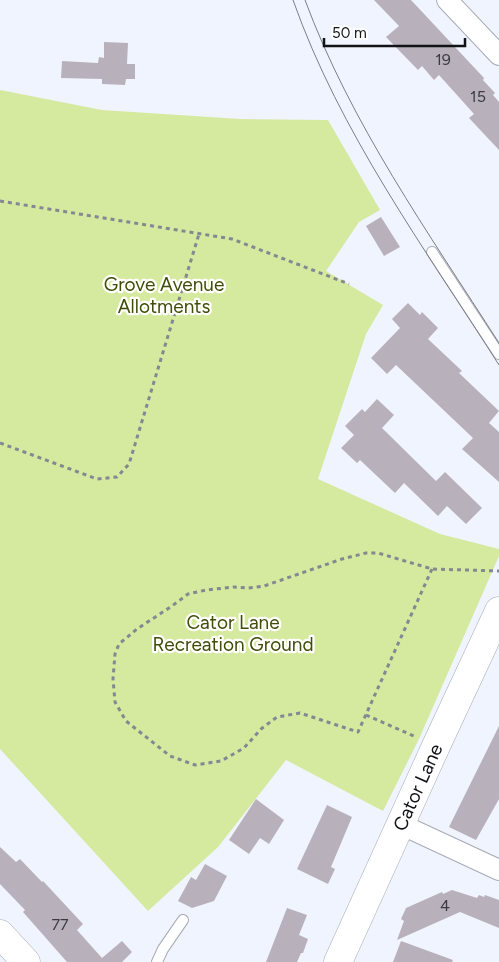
<svg xmlns="http://www.w3.org/2000/svg" width="499" height="962" font-family="Figtree,sans-serif">
<rect width="100%" height="100%" fill="#f0f4ff"/>
<polygon fill="#d5e99f" points="0,90 102,110 240,119 328,120 380,210 359,222 326,271 383,305 366,334 318,479 440,534 499,549 499,556 419,739 383,811 286,760 218,847 148,911 0,749"/>
<g fill="#b8b1bb">
<polygon points="374,0 411,0 484,78 483,80 495,93 493,95 499,102 499,150 469,118 474,114 439,75 434,80 422,66 418,70 386,37 399,26"/>
<polygon points="104,42 128,43 127,64 135,64 135,79 126,79 125,85 102,84 102,79 61,78 62,61 98,63 99,57 104,58"/>
<polygon points="381,217 400,247 384,256 366,226"/>
<polygon points="408,303 420,315 422,312 438,328 428,339 462,371 459,373 499,411 489,423 499,432 499,482 462,449 473,438 396,365 387,374 371,358 400,328 392,319"/>
<polygon points="377,399 394,415 382,428 436,481 445,472 482,508 466,524 447,506 438,516 404,483 395,493 360,460 357,463 341,448 354,435 345,426 362,409 365,412"/>
<polygon points="499,726 499,799 476,840 449,827"/>
<polygon points="256,799 284,820 269,844 260,838 249,854 229,840"/>
<polygon points="327,805 352,817 331,867 335,869 328,884 297,869"/>
<polygon points="0,847 16,862 20,859 42,882 43,881 83,924 77,930 102,958 122,941 132,952 122,962 67,962 23,912 25,910 0,884"/>
<polygon points="205,864 227,876 214,901 192,908 178,901 191,877 196,880"/>
<polygon points="452,890 477,898 479,895 484,897 485,895 499,900 499,928 460,912 397,940 404,921 401,919 406,908 442,892 443,894"/>
<polygon points="287,908 307,915 299,935 308,939 303,953 301,953 297,962 266,962"/>
<polygon points="401,941 453,960 452,962 393,962"/>
</g>
<g fill="none" stroke-linecap="round" stroke-linejoin="round">
<defs>
<g id="lane">
<polyline points="432,252 499,354"/>
<polyline points="157,962 163,949 183,920"/>
</g>
<g id="street">
<polyline points="447,0 499,55"/>
<polyline points="400,824 499,870"/>
</g>
<g id="secondary">
<polyline points="0,934 26,962"/>
<path id="s1" d="M338,962L436,746L499,611"/>
</g>
</defs>
<use href="#lane" stroke="#a7abb5" stroke-width="12"/>
<use href="#street" stroke="#a7abb5" stroke-width="22"/>
<use href="#secondary" stroke="#a7abb5" stroke-width="29"/>
<g stroke="#858890" stroke-width="3" stroke-dasharray="4 4" stroke-linecap="butt">
<polyline points="0,201 232,239 349,284"/>
<polyline points="0,443 97,479 117,477 129,464 199,234"/>
<polyline points="432,569 358,732 300,713 277,717 261,729 244,748 221,761 195,765 170,756 126,721 115,702 113,679 115,654 119,644 137,629 172,606 188,594 206,590 234,587 248,588 264,586 342,559 366,553 378,553 432,569 499,571"/>
<polyline points="366,715 416,737"/>
</g>
<use href="#lane" stroke="#fff" stroke-width="10"/>
<use href="#street" stroke="#fff" stroke-width="20"/>
<use href="#secondary" stroke="#fff" stroke-width="28"/>
<g stroke="#7b7e85" stroke-width="1">
<path d="M293,0C340,133 424,247 499,365"/>
<path d="M305,0C351,124 428,232 499,343"/>
</g>
</g>
<g text-anchor="middle" dominant-baseline="central" stroke-width="4.5" stroke-linejoin="round" paint-order="stroke">
<g font-size="16" fill="#3c3a40">
<text x="443" y="59">19</text>
<text x="478" y="96">15</text>
<text x="445" y="905">4</text>
<text x="60" y="924">77</text>
</g>
<g font-size="19" fill="#404d07" stroke="#fff">
<text x="164" y="284">Grove Avenue<tspan x="164" dy="22">Allotments</tspan></text>
<text x="233" y="622">Cator Lane<tspan x="233" dy="22">Recreation Ground</tspan></text>
</g>
<g font-size="19" fill="#121317" stroke="#fff">
<text stroke="none"><textPath href="#s1" startOffset="192">Cator Lane</textPath></text>
</g>
</g>
<path d="M324 38v8h141v-8" fill="none" stroke="#121317" stroke-width="2.5"/>
<text x="332" y="38" font-size="15" fill="#121317" stroke="#ffffff" stroke-width="4" paint-order="stroke">50 m</text>
</svg>
